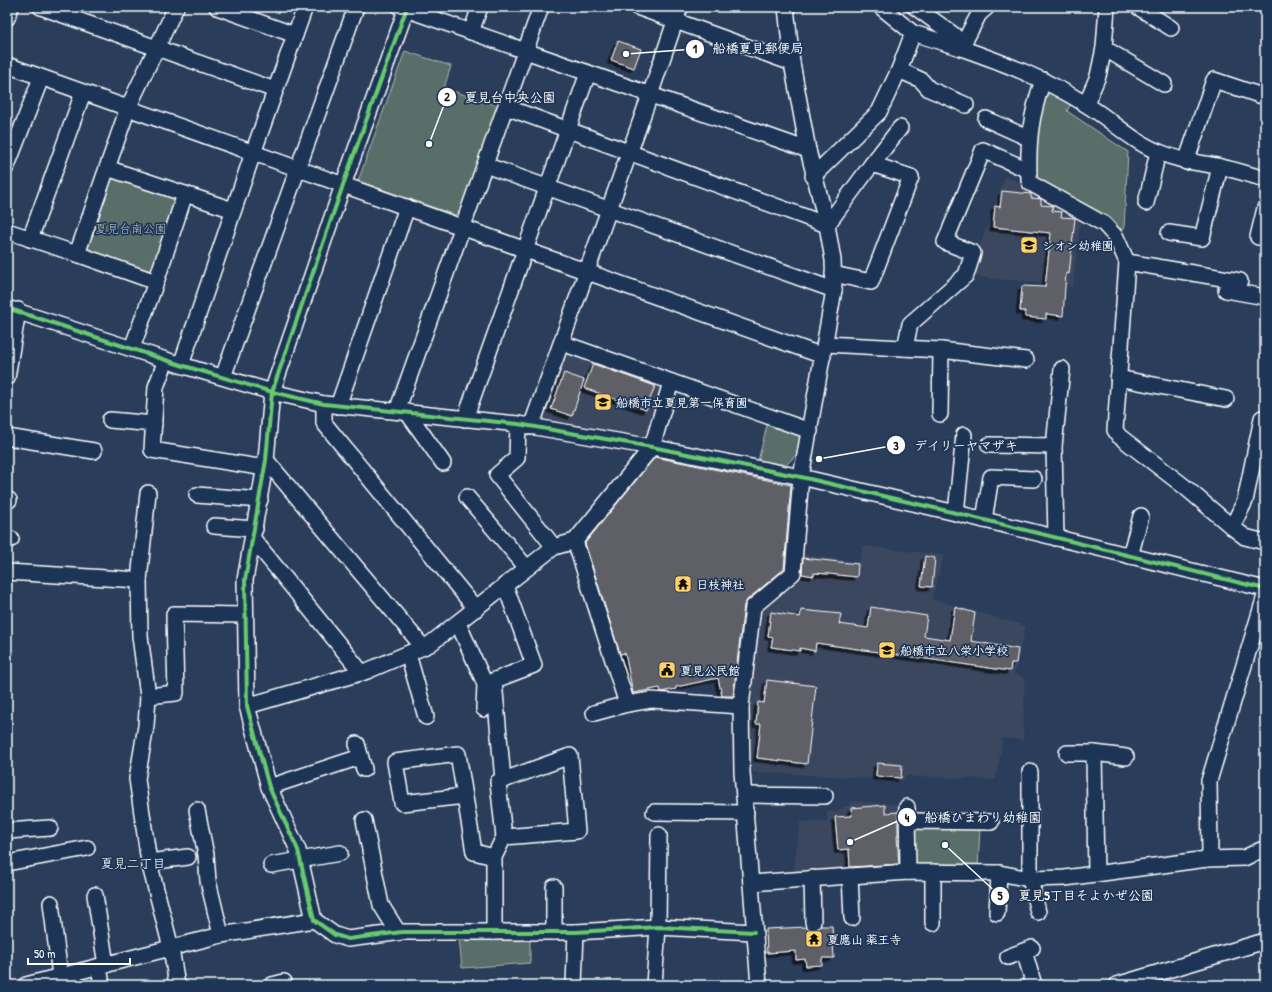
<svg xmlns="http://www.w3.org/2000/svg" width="1272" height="992" font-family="'Patrick Hand','Klee One',sans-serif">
<defs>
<filter id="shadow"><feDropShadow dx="-3.5" dy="3.5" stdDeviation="0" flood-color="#0009"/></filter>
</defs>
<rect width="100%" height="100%" fill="#2a3d5a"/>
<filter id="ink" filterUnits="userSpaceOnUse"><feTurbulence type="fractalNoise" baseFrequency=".025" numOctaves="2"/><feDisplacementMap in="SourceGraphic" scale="8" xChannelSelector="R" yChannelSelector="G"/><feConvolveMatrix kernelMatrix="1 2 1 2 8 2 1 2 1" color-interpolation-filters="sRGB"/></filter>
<g filter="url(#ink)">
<g fill="#3a475e">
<polygon points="1005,176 1026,185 1081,214 1073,286 969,276"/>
<polygon points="570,351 662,385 663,388 652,438 545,422 542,415 563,354"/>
<polygon points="863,546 944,555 932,599 1026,626 1014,674 1025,678 1023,740 1003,738 996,780 907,776 904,780 752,772 748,699 760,607 799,554 859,562"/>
<polygon points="850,801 904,805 903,862 900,867 793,877 800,822 827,821 827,811 836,812 844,807 850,805"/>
</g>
<g fill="#5a6e69" stroke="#acb6b4">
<polygon points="405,51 451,66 444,88 498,106 466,205 455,215 358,181"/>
<polygon points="1044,89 1073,100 1067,111 1128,152 1124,229 1112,228 1032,181 1035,138"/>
<polygon points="111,174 178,197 154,274 85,251"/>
<polygon points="767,425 802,436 798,453 786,465 758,461"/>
<polygon points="919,825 980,827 978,869 915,866 911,829"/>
<polygon points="459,938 530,938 530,963 462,968"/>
</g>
<g fill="#5e5e68" stroke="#fff" filter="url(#shadow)">
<polygon points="618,41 641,49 634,68 611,60"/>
<polygon points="1002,191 1031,194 1031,198 1041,199 1041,205 1053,206 1052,211 1062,212 1061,217 1075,218 1069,274 1066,273 1063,316 1046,314 1046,319 1025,317 1025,311 1020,311 1022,286 1045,287 1051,233 993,227 995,206 1000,207"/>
<polygon points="593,364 655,386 646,410 584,388"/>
<polygon points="564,373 584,380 572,416 551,409"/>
<polygon points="655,457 791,485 784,569 747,600 744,605 733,696 722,696 718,678 676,687 676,689 661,692 660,688 633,693 625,653 620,654 585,543"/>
<polygon points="925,556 935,558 932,587 921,586"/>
<polygon points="803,558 858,564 857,577 829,574 814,573 814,576 802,574"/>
<polygon points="871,607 927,616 924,636 950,640 955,607 975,613 971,641 1018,649 1016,663 1011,663 1010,671 816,643 815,651 800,648 800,651 771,647 773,637 768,636 771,612 800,617 801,610 841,614 839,624 868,628"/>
<polygon points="767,680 816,686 807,764 757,758 761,724 756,724 758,702 764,703"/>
<polygon points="877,763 902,765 901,778 876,776"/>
<polygon points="885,805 885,813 898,812 898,836 897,836 899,864 850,867 849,849 838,850 835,817 852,816 851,808"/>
<polygon points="821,926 832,926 834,958 822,958 822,965 806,966 805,959 796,960 796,951 767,953 766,929 806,927 814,931"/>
</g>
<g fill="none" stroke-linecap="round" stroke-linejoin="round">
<defs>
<g id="minor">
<polyline points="41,7 275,90"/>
<polyline points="217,7 295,35"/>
<polyline points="400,7 808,150"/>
<polyline points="407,7 343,185 272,392 266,460 245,580 247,706 269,787 298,850 314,920 335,935 348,939 402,932 576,932 658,927 754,932"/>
<polyline points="637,7 792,63"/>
<polyline points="881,7 913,33 961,48 979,14 987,7"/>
<path d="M915,7L954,35L961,48C1004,63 1046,79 1085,104C1111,119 1131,141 1159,152C1182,162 1198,162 1221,167C1236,170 1250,175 1265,179"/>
<polyline points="1138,7 1171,28"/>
<polyline points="7,18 11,7"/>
<polyline points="471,32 480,7"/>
<polyline points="1104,48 1164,84"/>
<polyline points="7,65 823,356"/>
<polyline points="899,70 921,80 929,89 966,105"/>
<path d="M1043,80C1030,118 1028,140 1029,180L1030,183L1104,224L1116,237L1127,262L1115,430L1119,436L1185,487L1232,527L1245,537L1265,542"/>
<polyline points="1086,104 1098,76 1104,48 1107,7"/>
<polyline points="506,107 827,225 872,164 911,177 871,282 833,274"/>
<polyline points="986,119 1028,138"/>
<polyline points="1186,162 1214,80 1265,97"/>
<polyline points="872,164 900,128"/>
<polyline points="485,165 834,290"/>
<polyline points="7,166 41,78"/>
<polyline points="107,168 233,210"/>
<polyline points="813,176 879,112 899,70 913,33"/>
<polyline points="1146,203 1158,152"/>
<polyline points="7,231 77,254 128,108 176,7"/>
<polyline points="1169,233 1202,238 1220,167"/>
<polyline points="1258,237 1265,208"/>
<polyline points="30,239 83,93"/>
<polyline points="77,254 156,282 132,348"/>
<polyline points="1127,262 1240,281"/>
<polyline points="156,282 185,194"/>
<polyline points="1226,290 1265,297"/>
<polyline points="7,308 181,365 272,392 324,404 518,424 652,447 801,477 956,513 1265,589"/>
<polyline points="562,343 810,431"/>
<polyline points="825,344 941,350 1026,360"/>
<polyline points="905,348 910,324 966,275 973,253 945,242 983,150 1028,170"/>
<polyline points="166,360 156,387 152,450 265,468"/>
<polyline points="181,365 253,153 305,7"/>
<polyline points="223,377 356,7"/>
<polyline points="7,378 18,310"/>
<polyline points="1118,378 1226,399"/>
<polyline points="324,404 324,423 476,609"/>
<polyline points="338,406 407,207"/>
<polyline points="397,411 541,7"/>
<polyline points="407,412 443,463"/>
<polyline points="940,414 941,350"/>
<polyline points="465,419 588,73"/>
<polyline points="110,420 154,424"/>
<polyline points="518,424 517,458 497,475 554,547"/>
<polyline points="531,427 650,95 680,7"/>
<polyline points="7,437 94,451"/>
<polyline points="989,445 1054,446"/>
<polyline points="266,460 423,647"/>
<polyline points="148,493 139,580 140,636 148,696 146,726 137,779 149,862 171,948 177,985"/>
<polyline points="197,495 260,500"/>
<polyline points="467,497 527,568"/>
<polyline points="7,499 9,500"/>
<polyline points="956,513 964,435"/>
<polyline points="984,520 991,477 1034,479"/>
<polyline points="214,526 255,529"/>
<polyline points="1232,527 1245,501 1262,418"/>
<polyline points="7,538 11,539"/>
<polyline points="1056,538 1054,446 1062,369"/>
<polyline points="253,539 362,673"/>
<polyline points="575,541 627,704 651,700 741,706"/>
<polyline points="1130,556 1141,516"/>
<polyline points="7,572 139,580"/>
<polyline points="458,623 485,684 534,665 505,585"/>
<polyline points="408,654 426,717"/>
<polyline points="494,681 503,780"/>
<polyline points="148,696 176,693 174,614 244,615"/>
<polyline points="247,706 367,671 430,644 554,547 575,541 652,447 671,382"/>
<polyline points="484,709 485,684"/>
<polyline points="594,713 627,704"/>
<polyline points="357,744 364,769"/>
<polyline points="1067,753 1094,753 1126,757"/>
<polyline points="1094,753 1096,874"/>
<polyline points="1030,772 1030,879 1038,912"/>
<polyline points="269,787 360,757"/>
<polyline points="744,795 825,796"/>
<polyline points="465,796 402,803 395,762 458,754 474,852 494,857"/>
<polyline points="907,807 908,872"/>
<polyline points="197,810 206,855 208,881 221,935"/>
<polyline points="654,812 746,813"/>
<polyline points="364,820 381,905 398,932"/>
<polyline points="908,824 914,821 991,822"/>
<polyline points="7,831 50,828"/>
<polyline points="1207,859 1244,858 1261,850 1265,851"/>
<polyline points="149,862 188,857"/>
<polyline points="7,863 87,848"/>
<polyline points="271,865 340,853"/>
<polyline points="933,872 933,923"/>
<polyline points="850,876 852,918"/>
<polyline points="812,878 813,922"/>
<polyline points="751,883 908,872 999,873 1030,879 1065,878 1207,859 1210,854 1209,781 1265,596"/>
<polyline points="554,887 554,932"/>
<polyline points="95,895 106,965"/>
<polyline points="51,903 60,976"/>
<polyline points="997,913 999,873"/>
<polyline points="494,932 494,857 504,837 498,782 570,756 577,831 504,837"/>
<polyline points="1024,951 1034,985"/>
<polyline points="1008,957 1032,948"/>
<polyline points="99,967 102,985"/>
<polyline points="26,985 221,935 314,920"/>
<polyline points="272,985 284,982"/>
<polyline points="574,985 576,932"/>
<polyline points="654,985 658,927 659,835"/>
<polyline points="759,985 742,772 741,706 753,607 793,573 801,477 834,290 833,260 827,225 808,150 792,63 786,7"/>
<polyline points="1117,985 1265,941"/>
</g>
</defs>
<use href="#minor" stroke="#fff" stroke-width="18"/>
<use href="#minor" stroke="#1d3557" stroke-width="15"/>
<defs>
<g id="cycleway">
<polyline points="407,7 343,185 272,392 266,460 245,580 247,706 269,787 298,850 314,920 335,935 348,939 402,932 576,932 658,927 754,932"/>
<polyline points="7,308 181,365 272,392 324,404 518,424 652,447 801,477 956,513 1265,589"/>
</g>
</defs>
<use href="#cycleway" stroke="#1d3557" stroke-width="6"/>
<use href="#cycleway" stroke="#67ca6e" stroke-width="4"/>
</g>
</g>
<defs>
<symbol id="school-square" viewBox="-11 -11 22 22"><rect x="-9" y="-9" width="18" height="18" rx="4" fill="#ffd166" stroke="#1d3557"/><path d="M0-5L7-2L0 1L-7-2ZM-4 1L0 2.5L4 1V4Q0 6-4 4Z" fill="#111"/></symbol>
<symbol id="temple-square" viewBox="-11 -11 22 22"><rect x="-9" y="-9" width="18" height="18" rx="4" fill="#ffd166" stroke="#1d3557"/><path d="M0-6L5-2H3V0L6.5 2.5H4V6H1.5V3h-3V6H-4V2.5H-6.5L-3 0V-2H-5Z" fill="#111"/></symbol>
<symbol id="civic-square" viewBox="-11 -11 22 22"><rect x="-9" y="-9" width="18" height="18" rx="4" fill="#ffd166" stroke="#1d3557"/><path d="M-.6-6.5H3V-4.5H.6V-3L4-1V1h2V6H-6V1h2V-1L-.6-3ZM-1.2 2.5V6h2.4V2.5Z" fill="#111"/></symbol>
</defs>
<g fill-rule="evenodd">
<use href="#school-square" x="1019" y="235" width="20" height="20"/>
<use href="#school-square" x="593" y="392" width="20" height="20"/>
<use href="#temple-square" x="673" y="574" width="20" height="20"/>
<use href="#school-square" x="877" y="640" width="20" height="20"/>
<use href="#civic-square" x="657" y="660" width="20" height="20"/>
<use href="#temple-square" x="804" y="929" width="20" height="20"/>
</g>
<g text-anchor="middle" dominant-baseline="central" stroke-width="3.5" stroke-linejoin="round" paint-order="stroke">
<g font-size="12" fill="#b5bebc" stroke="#1d3557">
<text x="131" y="228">夏見台南公園</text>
</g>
<g font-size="12" font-weight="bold" fill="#fff" stroke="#1d3557" text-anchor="start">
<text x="1042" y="245">シオン幼稚園</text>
<text x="616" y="402">船橋市立夏見第一保育園</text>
<text x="696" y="584">日枝神社</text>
<text x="900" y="650">船橋市立八栄小学校</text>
<text x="680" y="670">夏見公民館</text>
<text x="827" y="939">夏應山 薬王寺</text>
</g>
<g font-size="13" fill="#fff" stroke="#1d3557">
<text x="133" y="863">夏見二丁目</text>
</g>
</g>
<path fill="none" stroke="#fff" stroke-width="1.5" d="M626 54L695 49M429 144L447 97M819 459L896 445M850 842L907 817M945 845L1000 896"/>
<g fill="#fff" stroke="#1d3557" stroke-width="1.5">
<circle cx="626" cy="54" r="4"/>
<circle cx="429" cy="144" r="4"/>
<circle cx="819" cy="459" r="4"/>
<circle cx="850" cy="842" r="4"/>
<circle cx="945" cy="845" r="4"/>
<circle cx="695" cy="49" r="10"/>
<circle cx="447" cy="97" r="10"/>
<circle cx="896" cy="445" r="10"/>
<circle cx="907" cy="817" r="10"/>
<circle cx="1000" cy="896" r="10"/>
</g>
<g font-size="12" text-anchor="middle" font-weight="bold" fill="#111">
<text x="695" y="53">1</text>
<text x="447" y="101">2</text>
<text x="896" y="450">3</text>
<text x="907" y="822">4</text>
<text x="1000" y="900">5</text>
</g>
<g font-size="13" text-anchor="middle" font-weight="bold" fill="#fff" stroke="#1d3557" stroke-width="3.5" stroke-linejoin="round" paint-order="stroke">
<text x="758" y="53">船橋夏見郵便局</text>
<text x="510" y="102">夏見台中央公園</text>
<text x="966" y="450">デイリーヤマザキ</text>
<text x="983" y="822">船橋ひまわり幼稚園</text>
<text x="1086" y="900">夏見5丁目そよかぜ公園</text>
</g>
<rect width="1272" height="992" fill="none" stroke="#1d3557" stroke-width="24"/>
<rect x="12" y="12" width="1248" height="968" fill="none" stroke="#fff" stroke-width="1.5" filter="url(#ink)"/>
<path d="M28 958v6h102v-6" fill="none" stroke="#ffffff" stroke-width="2"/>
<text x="34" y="958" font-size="12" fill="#ffffff" stroke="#1d3557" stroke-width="3" paint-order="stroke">50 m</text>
</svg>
